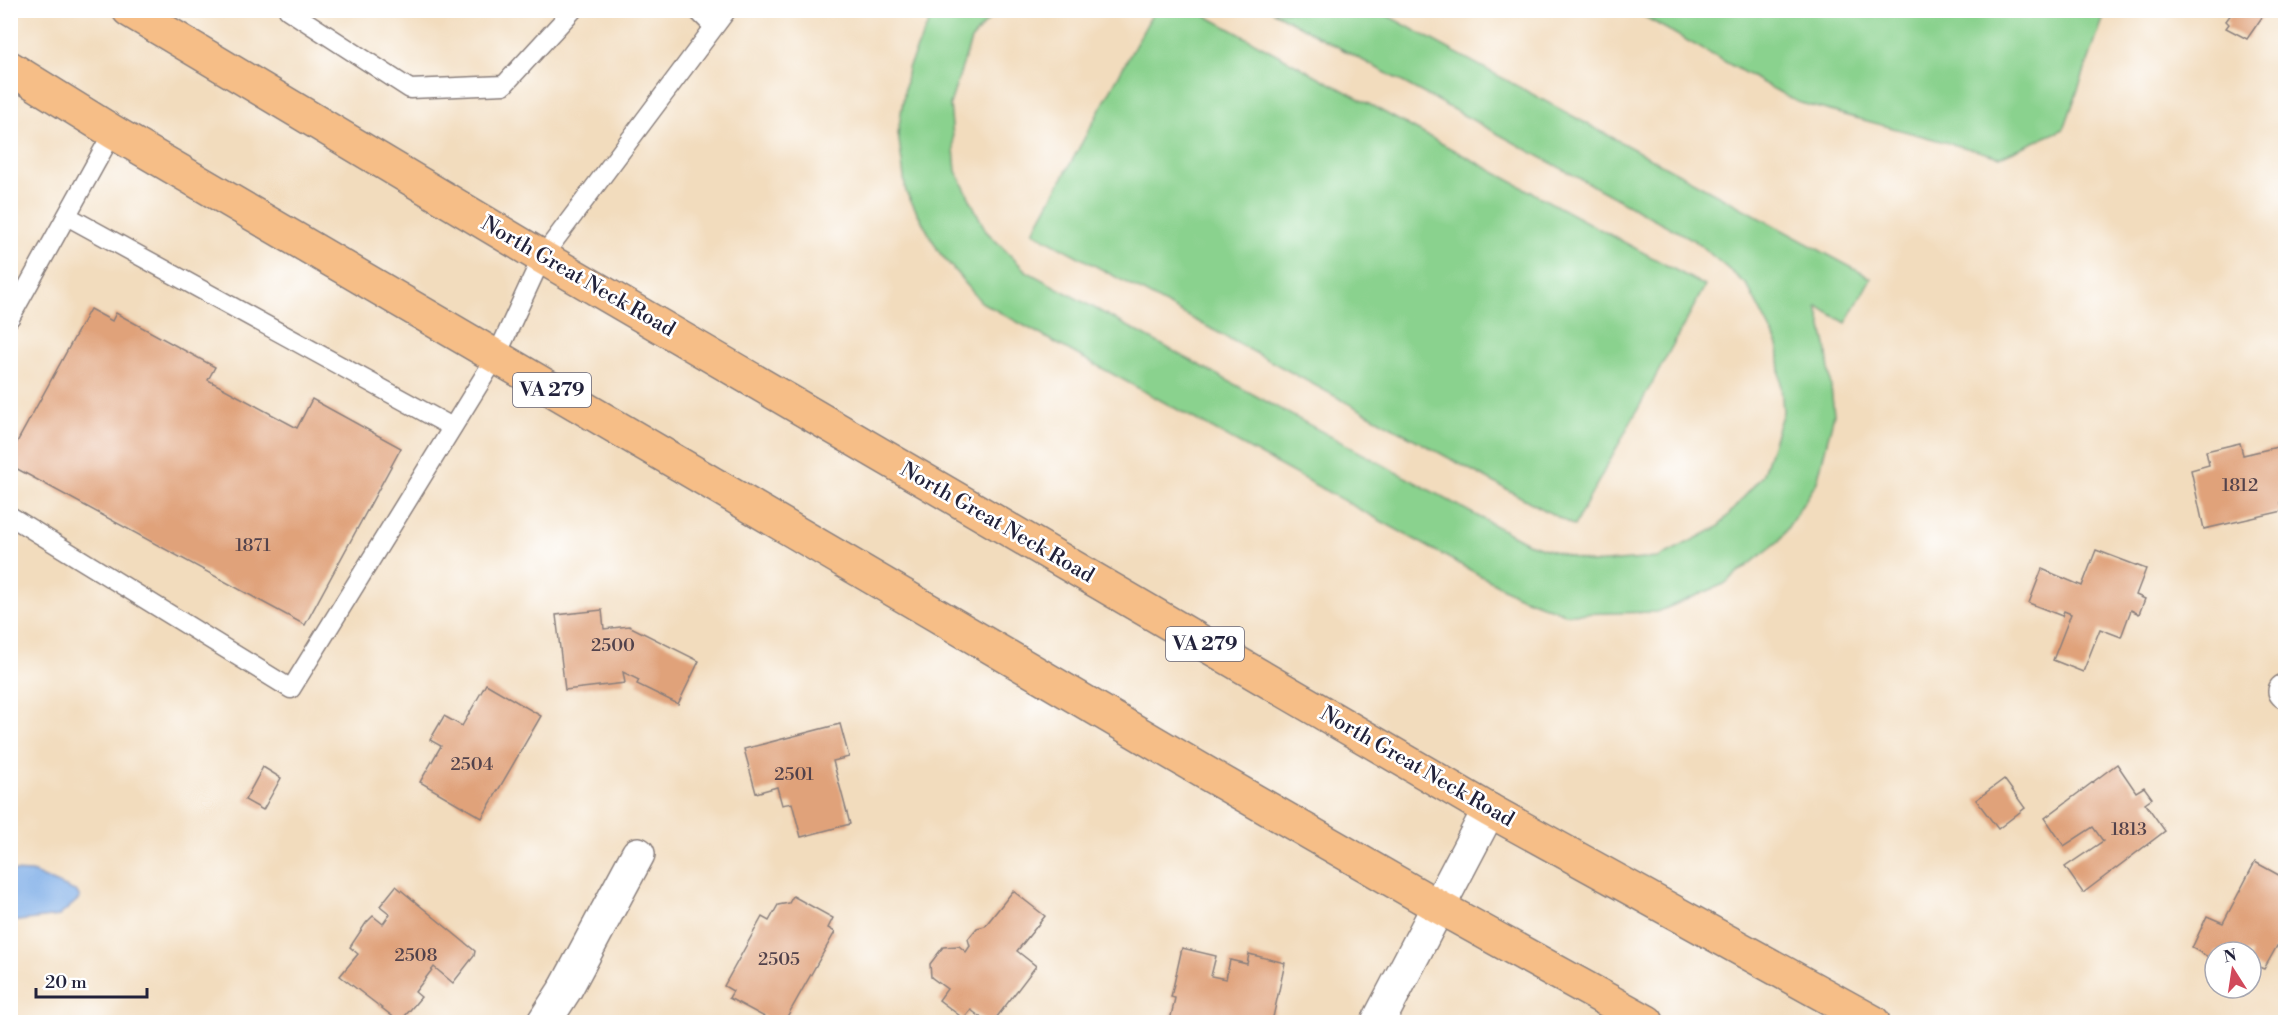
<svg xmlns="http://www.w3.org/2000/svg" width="2296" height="1033" font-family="'Libre Bodoni',serif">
<rect width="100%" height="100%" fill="#fff"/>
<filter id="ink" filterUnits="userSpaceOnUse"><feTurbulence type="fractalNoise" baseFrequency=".0167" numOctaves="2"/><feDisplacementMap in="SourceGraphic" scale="12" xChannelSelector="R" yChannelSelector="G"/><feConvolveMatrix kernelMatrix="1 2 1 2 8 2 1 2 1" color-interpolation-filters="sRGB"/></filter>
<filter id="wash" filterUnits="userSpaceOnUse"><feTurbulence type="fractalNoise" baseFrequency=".008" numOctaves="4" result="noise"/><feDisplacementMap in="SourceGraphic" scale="24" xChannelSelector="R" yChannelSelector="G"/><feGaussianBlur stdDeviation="1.35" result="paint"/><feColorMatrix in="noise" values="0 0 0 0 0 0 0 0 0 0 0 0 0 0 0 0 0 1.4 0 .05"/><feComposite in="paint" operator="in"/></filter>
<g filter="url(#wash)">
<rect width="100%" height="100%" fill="#f2dcbd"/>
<g fill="#8ad28e" stroke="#567a64" stroke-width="1.5">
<polygon points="934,11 996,11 971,40 950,104 956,171 986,231 1026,271 1527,543 1591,563 1658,558 1718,527 1762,476 1783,412 1778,345 1747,285 1695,241 1272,11 1379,11 1871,278 1846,323 1817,306 1826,345 1834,414 1817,482 1779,541 1724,584 1657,612 1565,614 1516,595 981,302 939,252 906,192 898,133 908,68"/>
<polygon points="1154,11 1197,11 1705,286 1574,526 1033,232"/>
<polygon points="1634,11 2106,11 2064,129 2000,157 1797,102"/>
</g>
<polygon fill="#7aabe6" stroke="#4e6690" stroke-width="1.5" points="10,871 32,872 77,892 80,898 59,916 11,922"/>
<g id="blocks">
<g fill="#e0a27a">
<polygon points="2234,10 2267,10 2247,39 2226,28 2229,24 2226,21"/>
<polygon points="90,309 112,321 116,313 215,367 208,380 297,428 312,399 401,448 305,625 10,465 10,455"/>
<polygon points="2240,443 2243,455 2286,445 2286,501 2281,502 2283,511 2204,529 2191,470 2209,465 2206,451"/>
<polygon points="2096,550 2146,569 2136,595 2145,599 2139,614 2131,610 2121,637 2100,629 2083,672 2053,660 2071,614 2064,611 2062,616 2029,603 2042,569 2082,586"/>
<polygon points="602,610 604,629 629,626 699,661 678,704 637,684 639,680 623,672 625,683 565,690 556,615"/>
<polygon points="486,684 541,716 482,818 420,782 441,746 430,740 444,716 462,726"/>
<polygon points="840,724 849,757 833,761 850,824 801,837 792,803 782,805 777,787 756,793 744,749"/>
<polygon points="2117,764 2136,792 2144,787 2152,798 2145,803 2165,831 2083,893 2065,867 2103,841 2093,827 2064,846 2045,818"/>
<polygon points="263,767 281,778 263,810 245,800"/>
<polygon points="2004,779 2025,808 1998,829 1976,800"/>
<polygon points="2255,862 2286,879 2286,951 2277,946 2264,969 2251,964 2251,952 2215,952 2215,961 2192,948 2207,916 2223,923"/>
<polygon points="396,886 475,951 474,956 453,983 434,967 415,992 421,997 400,1022 340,976 358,954 350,947 366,923 373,916 383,924 390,914 380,906"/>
<polygon points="1013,891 1045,916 1017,951 1036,966 993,1022 987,1022 971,1010 964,1019 939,1000 947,989 931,977 930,964 943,947 959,946 966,952 970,946 968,939 977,928 985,926"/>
<polygon points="793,896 833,918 828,928 835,932 784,1022 774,1022 729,998 733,991 724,986 762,917 769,921 778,905 789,903"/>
<polygon points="1182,948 1216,956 1211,976 1226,979 1230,960 1247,964 1249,954 1285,963 1272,1022 1170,1021 1175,998 1171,997"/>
</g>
</g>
</g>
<g filter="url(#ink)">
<use href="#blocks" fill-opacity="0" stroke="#8a7f7c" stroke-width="1.5"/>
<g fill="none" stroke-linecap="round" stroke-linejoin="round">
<defs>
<g id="lane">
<polyline points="288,10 410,89 504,85 573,10"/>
<polyline points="697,10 713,26"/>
<polyline points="67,216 452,427"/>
<polyline points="10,318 113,132"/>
<polyline points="10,516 291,689 496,357 542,257 727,10"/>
</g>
<g id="street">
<polyline points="2285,691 2286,692"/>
<polyline points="544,1022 566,988 638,854"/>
<polyline points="1378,1022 1489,810"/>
</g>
<g id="primary">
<polyline points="129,10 542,257 1489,810 1873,1022"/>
<polyline points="10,68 113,132 1206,773 1439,907 1647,1022"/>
</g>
</defs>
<use href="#lane" stroke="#8a7f7c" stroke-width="21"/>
<use href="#street" stroke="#8a7f7c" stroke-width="36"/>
<use href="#primary" stroke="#8a7f7c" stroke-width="36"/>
<use href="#lane" stroke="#fff" stroke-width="18"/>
<use href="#street" stroke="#fff" stroke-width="33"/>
<use href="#primary" stroke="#f6be87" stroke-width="33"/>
</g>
</g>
<g text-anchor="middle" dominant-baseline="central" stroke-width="5" stroke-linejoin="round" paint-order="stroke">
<g font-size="18" fill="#52424b">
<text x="2240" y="485">1812</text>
<text x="253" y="545">1871</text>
<text x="613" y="645">2500</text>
<text x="472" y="764">2504</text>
<text x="794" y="774">2501</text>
<text x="2129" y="829">1813</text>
<text x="416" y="955">2508</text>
<text x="779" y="959">2505</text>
</g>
<g fill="#fff" stroke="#646476" stroke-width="1.5">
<rect x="513" y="373" width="78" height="34" rx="4.5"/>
<rect x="1166" y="627" width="78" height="34" rx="4.5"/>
</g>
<g font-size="20" font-weight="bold" fill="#22223b">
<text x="552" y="390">VA 279</text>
<text x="1205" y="644">VA 279</text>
</g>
<g font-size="21" fill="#22223b" stroke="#fff">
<text transform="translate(578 277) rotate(30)">North Great Neck Road</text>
<text transform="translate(997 523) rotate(30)">North Great Neck Road</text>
<text transform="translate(1417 767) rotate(30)">North Great Neck Road</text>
</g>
</g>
<rect width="2296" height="1033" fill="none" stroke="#fff" stroke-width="36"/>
<g transform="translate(2233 970) rotate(348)"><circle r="28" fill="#ffffff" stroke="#a7a7b1" stroke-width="1.5"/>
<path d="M0-4.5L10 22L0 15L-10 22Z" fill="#d1495b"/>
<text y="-9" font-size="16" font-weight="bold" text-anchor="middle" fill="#22223b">N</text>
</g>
<path d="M36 988v9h111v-9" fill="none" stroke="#22223b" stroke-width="3"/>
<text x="45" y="988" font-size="18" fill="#22223b" stroke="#ffffff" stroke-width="4.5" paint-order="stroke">20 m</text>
</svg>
